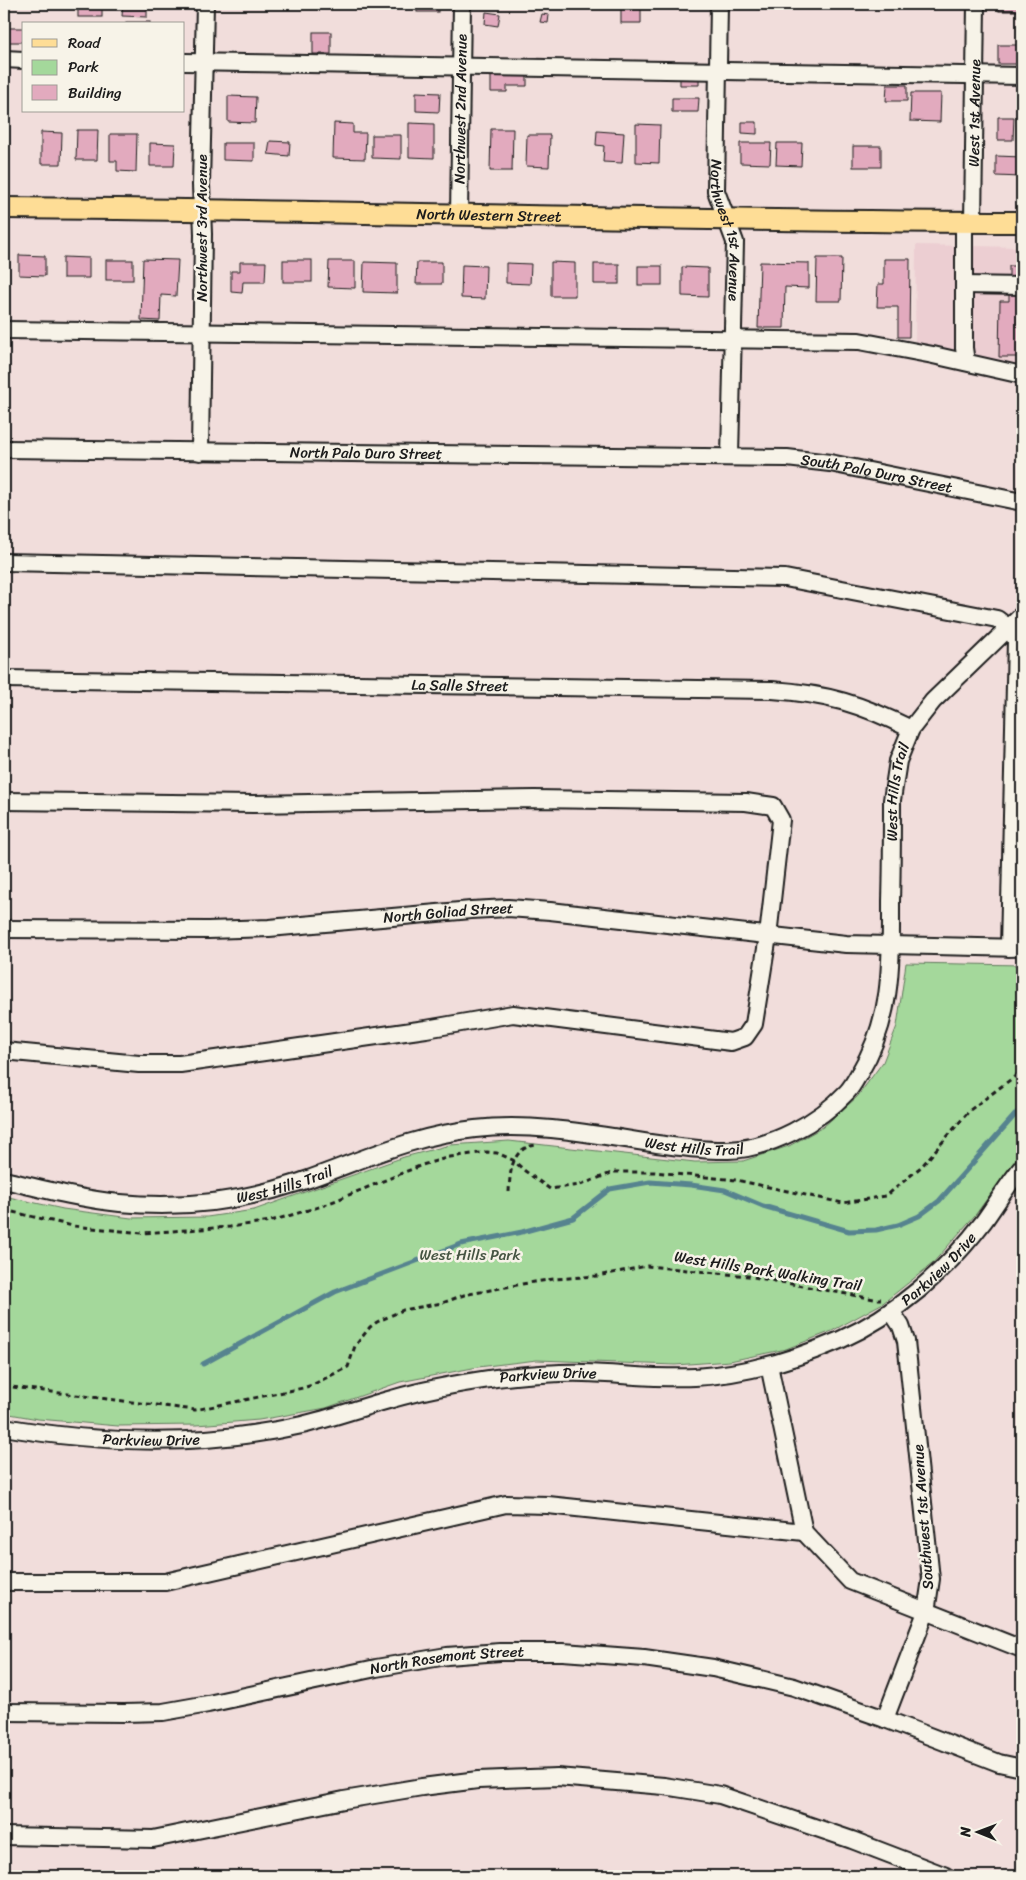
<svg xmlns="http://www.w3.org/2000/svg" width="1026" height="1880" font-family="Sriracha,sans-serif">
<rect width="100%" height="100%" fill="#f1dddb"/>
<filter id="ink" filterUnits="userSpaceOnUse"><feTurbulence type="fractalNoise" baseFrequency=".02" numOctaves="2"/><feDisplacementMap in="SourceGraphic" scale="10" xChannelSelector="R" yChannelSelector="G"/><feConvolveMatrix kernelMatrix="1 2 1 2 8 2 1 2 1" color-interpolation-filters="sRGB"/></filter>
<g filter="url(#ink)">
<polygon fill="#ecced2" points="916,245 1022,247 1022,367 915,346"/>
<polygon fill="#a4d89b" stroke="#607a5c" points="906,963 1022,965 1022,1151 976,1214 932,1264 883,1303 832,1331 786,1349 730,1361 675,1365 537,1360 478,1367 400,1382 326,1408 259,1420 196,1425 118,1426 38,1419 4,1413 4,1196 63,1209 131,1218 207,1217 254,1210 404,1157 450,1145 509,1141 695,1162 743,1161 789,1146 823,1127 857,1097 883,1062 897,1026"/>
<g fill="none" stroke-linecap="round" stroke-linejoin="round">
<polyline stroke="#56838f" stroke-width="5" points="203,1364 335,1292 461,1244 522,1232 573,1218 610,1189 650,1182 691,1185 725,1190 763,1206 849,1231 876,1230 898,1225 919,1216 939,1201 1022,1107"/>
</g>
<g fill="#e2aabe" stroke="#1c1c1c">
<rect x="78" y="4" width="24" height="13"/>
<polygon points="123,4 147,4 147,17 122,16"/>
<rect x="417" y="4" width="21" height="8"/>
<polygon points="757,4 771,4 771,9 756,9"/>
<rect x="940" y="4" width="13" height="3"/>
<rect x="999" y="4" width="23" height="7"/>
<rect x="621" y="8" width="20" height="15"/>
<polygon points="486,12 500,14 498,26 485,24"/>
<polygon points="542,14 549,15 548,23 540,22"/>
<rect x="126" y="22" width="24" height="2"/>
<polygon points="9,28 24,28 24,42 8,42"/>
<rect x="313" y="32" width="18" height="22"/>
<rect x="998" y="45" width="24" height="19"/>
<polygon points="491,73 527,74 527,86 507,86 507,92 491,92"/>
<polygon points="680,77 699,78 699,85 680,85"/>
<polygon points="887,85 907,85 907,101 886,101"/>
<polygon points="416,92 440,93 439,112 416,111"/>
<polygon points="911,93 941,93 940,122 910,121"/>
<polygon points="228,96 256,97 255,123 228,122"/>
<polygon points="672,98 699,98 698,112 672,112"/>
<polygon points="998,117 1014,117 1013,140 998,140"/>
<polygon points="742,122 757,122 757,134 742,133"/>
<polygon points="334,123 353,124 353,133 366,133 365,159 333,158"/>
<polygon points="409,123 434,124 434,158 409,157"/>
<polygon points="636,124 660,125 659,163 636,162"/>
<polygon points="491,129 513,129 512,171 490,171"/>
<polygon points="77,130 98,130 97,160 76,160"/>
<polygon points="597,131 624,133 622,163 603,162 604,146 596,145"/>
<polygon points="41,132 62,133 61,164 41,164"/>
<polygon points="110,134 137,134 136,172 117,171 117,161 110,161"/>
<polygon points="372,135 401,135 401,159 372,158"/>
<polygon points="527,135 550,135 549,167 526,166"/>
<polygon points="270,141 290,142 289,156 268,154"/>
<polygon points="150,143 175,144 174,166 150,166"/>
<polygon points="223,143 254,143 254,161 223,160"/>
<polygon points="740,143 771,143 770,164 740,163"/>
<polygon points="777,143 802,143 801,166 776,165"/>
<rect x="853" y="146" width="28" height="21"/>
<polygon points="996,156 1022,157 1022,177 996,176"/>
<polygon points="19,255 45,256 45,276 19,275"/>
<polygon points="63,257 89,258 89,278 63,278"/>
<polygon points="817,258 842,258 841,301 816,301"/>
<polygon points="143,259 178,260 176,296 161,295 160,321 141,320"/>
<polygon points="884,259 910,259 909,337 898,337 898,307 877,307 878,284 884,284"/>
<rect x="106" y="260" width="27" height="20"/>
<rect x="283" y="260" width="29" height="22"/>
<polygon points="329,261 355,261 355,288 328,287"/>
<polygon points="240,262 266,262 265,282 243,282 242,293 231,292 231,271 240,271"/>
<polygon points="364,262 397,263 397,293 363,292"/>
<polygon points="417,262 442,262 442,284 416,284"/>
<polygon points="551,262 575,263 575,296 551,296"/>
<polygon points="760,262 809,263 809,288 785,287 784,328 758,328"/>
<polygon points="506,263 531,264 530,284 506,283"/>
<rect x="594" y="264" width="25" height="20"/>
<polygon points="462,265 486,266 485,299 461,298"/>
<rect x="638" y="266" width="24" height="19"/>
<polygon points="1009,266 1022,266 1022,357 999,357 1000,301 1009,301"/>
<polygon points="682,267 708,268 708,297 682,296"/>
</g>
<g fill="none" stroke-linecap="round" stroke-linejoin="round">
<defs>
<g id="minor">
<path id="s1" d="M719,4L716,191L735,242L730,456"/>
<polyline points="4,59 24,60"/>
<polyline points="184,62 1022,76"/>
<path id="s2" d="M459,215L462,4"/>
<polyline points="964,222 964,348 966,362"/>
<path id="s3" d="M973,222L976,4"/>
<polyline points="964,285 1022,286"/>
<polyline points="4,330 859,341 933,355 1022,375"/>
<path id="s4" d="M4,449L787,458L830,463L1022,502"/>
<polyline points="200,452 203,234 201,185 205,4"/>
<polyline points="4,562 785,578 997,619 1009,628 1016,640 1009,948"/>
<path id="s5" d="M4,679L772,690C828,694 861,704 911,729"/>
<polyline points="4,801 254,804 534,799 746,802 773,806 781,820 768,936 754,1024 745,1037 731,1042 513,1014 426,1029 180,1064 139,1064 4,1051"/>
<path id="s6" d="M4,929L208,930L269,928L471,910L508,908L550,911L846,944L1022,948"/>
<path id="s7" d="M4,1180C42,1189 81,1199 120,1203C180,1209 243,1201 300,1182C361,1161 410,1136 475,1129C536,1122 597,1135 657,1144C680,1147 704,1151 728,1150C770,1149 819,1122 847,1092C852,1087 856,1079 860,1072C893,1017 891,963 891,901C892,867 892,834 892,800L898,761L911,729L933,701L1022,615"/>
<polyline points="769,1365 804,1532 850,1581 1022,1649"/>
<path id="s8" d="M4,1427C102,1444 204,1447 302,1425C332,1418 362,1407 392,1399C426,1389 461,1383 496,1378C525,1375 555,1372 584,1373C621,1374 658,1379 695,1377C745,1374 794,1360 840,1340C896,1315 947,1270 984,1221C997,1203 1008,1184 1022,1167"/>
<polyline points="4,1582 165,1582 506,1504 548,1505 804,1532"/>
<path id="s9" d="M4,1712L124,1713L163,1712L208,1704L376,1668L447,1656L500,1652H563L644,1658L713,1668L794,1687L885,1719L999,1763L1022,1768"/>
<polyline points="885,1719 926,1612 931,1579 906,1341 901,1326 891,1311"/>
<polyline points="4,1836 153,1839 344,1800 422,1787 478,1780 557,1777 664,1786 720,1795 852,1840 946,1876"/>
</g>
<g id="major">
<path id="s10" d="M4,208C343,210 683,222 1022,222"/>
</g>
</defs>
<use href="#minor" stroke="#1c1c1c" stroke-width="20"/>
<use href="#major" stroke="#1c1c1c" stroke-width="24"/>
<g stroke="#1c1c1c" stroke-width="3" stroke-dasharray="5 4" stroke-linecap="butt">
<polyline points="1017,1153 1022,1147"/>
<path d="M509,1192C510,1172 511,1147 537,1145"/>
<polyline points="4,1210 73,1226 142,1233 230,1227 271,1221 322,1206 422,1165 450,1157 487,1152 497,1153 513,1160 525,1171 550,1189 580,1185 614,1172 654,1172 736,1180 843,1203 886,1196 922,1166 970,1110 1022,1071"/>
<polyline points="4,1386 195,1410 303,1388 312,1385 348,1367 355,1346 370,1327 377,1322 403,1310 442,1303 464,1295 522,1284 554,1279 597,1276 647,1266 748,1276 874,1299 881,1299"/>
</g>
<use href="#minor" stroke="#f7f3e8" stroke-width="16"/>
<use href="#major" stroke="#fedd96" stroke-width="20"/>
</g>
</g>
<g text-anchor="middle" dominant-baseline="central" stroke-width="5" stroke-linejoin="round" paint-order="stroke">
<g font-size="15" fill="#1c1c1c" stroke="#f7f3e8">
<text stroke="none"><textPath href="#s2" startOffset="106">Northwest 2nd Avenue</textPath></text>
<text stroke="none"><textPath href="#s3" startOffset="109">West 1st Avenue</textPath></text>
<text stroke="none"><textPath href="#s10" startOffset="485">North Western Street</textPath></text>
<text transform="translate(202 228) rotate(-90)">Northwest 3rd Avenue</text>
<text stroke="none"><textPath href="#s1" startOffset="228">Northwest 1st Avenue</textPath></text>
<text stroke="none"><textPath href="#s4" startOffset="362">North Palo Duro Street</textPath></text>
<text stroke="none"><textPath href="#s4" startOffset="874">South Palo Duro Street</textPath></text>
<text stroke="none"><textPath href="#s5" startOffset="456">La Salle Street</textPath></text>
<text stroke="none"><textPath href="#s7" startOffset="1184">West Hills Trail</textPath></text>
<text stroke="none"><textPath href="#s6" startOffset="445">North Goliad Street</textPath></text>
<text stroke="none"><textPath href="#s7" startOffset="705">West Hills Trail</textPath></text>
<text stroke="none"><textPath href="#s7" startOffset="285">West Hills Trail</textPath></text>
<text stroke="none"><textPath href="#s8" startOffset="972">Parkview Drive</textPath></text>
<text transform="translate(768 1271) rotate(9)">West Hills Park Walking Trail</text>
<text stroke="none"><textPath href="#s8" startOffset="552">Parkview Drive</textPath></text>
<text stroke="none"><textPath href="#s8" startOffset="148">Parkview Drive</textPath></text>
<text transform="translate(923 1517) rotate(-94)">Southwest 1st Avenue</text>
<text stroke="none"><textPath href="#s9" startOffset="448">North Rosemont Street</textPath></text>
</g>
<g font-size="15" fill="#455442" stroke="#f7f3e8">
<text x="470" y="1255">West Hills Park</text>
</g>
</g>
<rect width="1026" height="1880" fill="none" stroke="#f7f3e8" stroke-width="20"/>
<rect x="10" y="10" width="1006" height="1860" fill="none" stroke="#1c1c1c" stroke-width="2" filter="url(#ink)"/>
<rect x="22" y="22" width="162" height="90" fill="#f7f3e8" stroke="#9f9d96"/>
<rect x="32" y="39" width="25" height="8" fill="#fedd96" stroke="#9f9d96"/>
<text x="68" y="48" font-size="15" fill="#1c1c1c">Road</text>
<rect x="32" y="60" width="25" height="15" fill="#a4d89b" stroke="#9f9d96"/>
<text x="68" y="72" font-size="15" fill="#1c1c1c">Park</text>
<rect x="32" y="85" width="25" height="15" fill="#e2aabe" stroke="#9f9d96"/>
<text x="68" y="98" font-size="15" fill="#1c1c1c">Building</text>
<g transform="translate(978 1832) rotate(271)" stroke="#f7f3e8" stroke-width="4" paint-order="stroke">
<path d="M0-4L9 19L0 12L-9 19Z" fill="#1c1c1c"/>
<text y="-8" font-size="14" font-weight="bold" text-anchor="middle" fill="#1c1c1c">N</text>
</g>
</svg>
